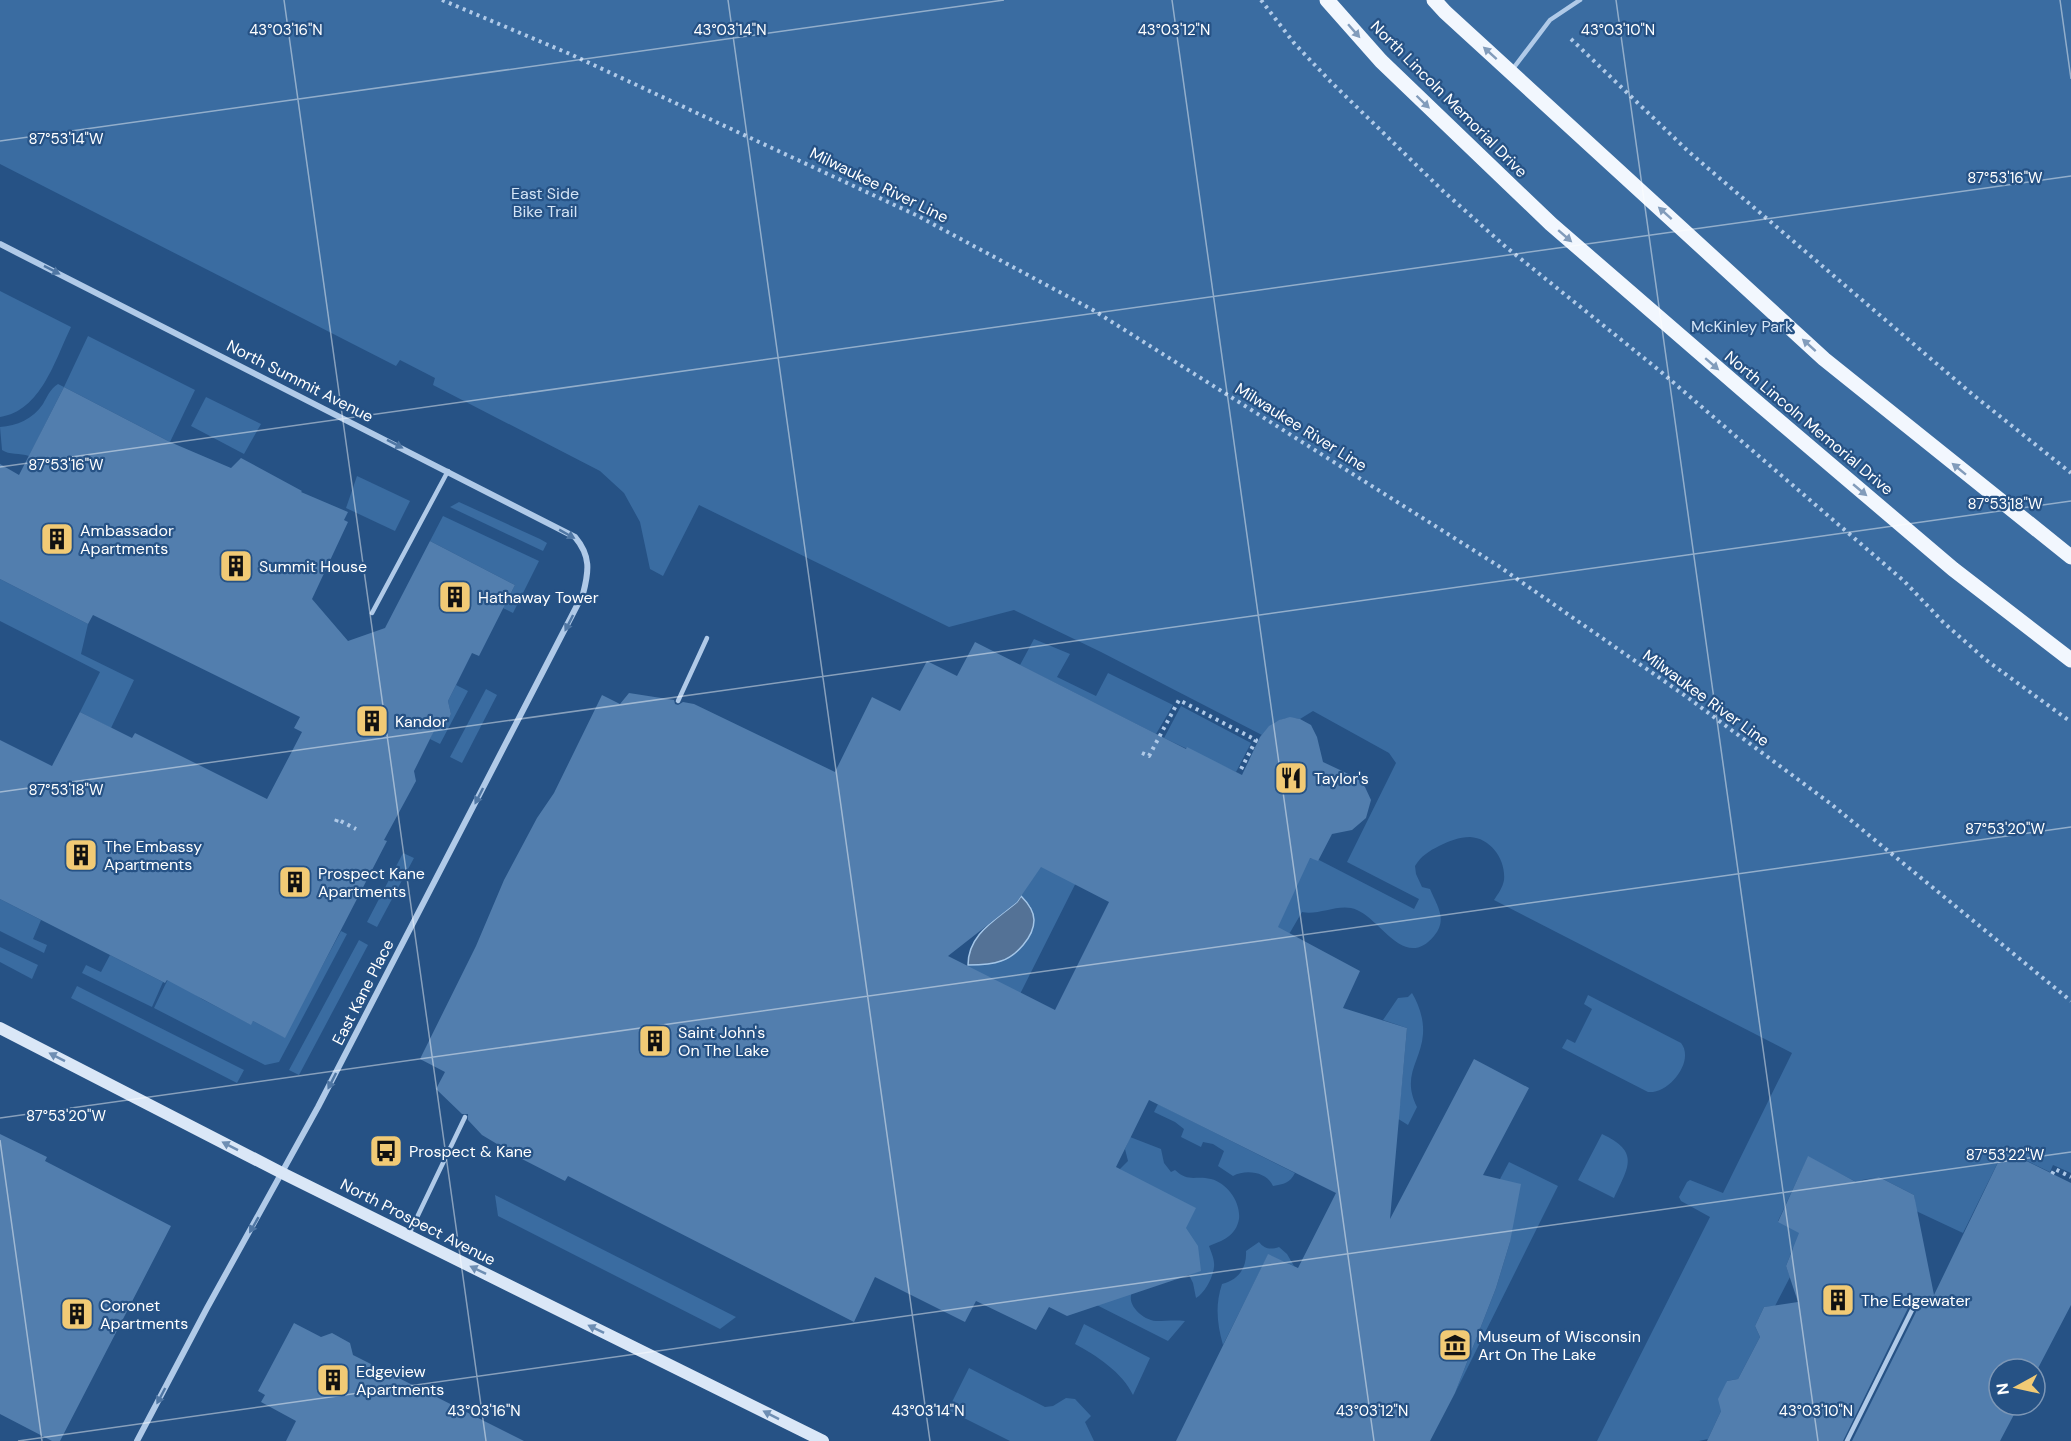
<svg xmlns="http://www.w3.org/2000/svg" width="2071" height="1441" font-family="'DM Sans',sans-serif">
<rect width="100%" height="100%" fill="#265285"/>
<g fill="#3a6ca1">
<path d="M0,0H2071V1173L2053,1165L2050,1172L2004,1150L1963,1233L1916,1211L1914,1195L1879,1177L1862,1180L1860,1184L1808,1157L1778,1221L1810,1238L1805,1246L1793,1248L1786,1266L1790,1277L1775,1306L1764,1307L1755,1326L1760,1337L1738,1379L1727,1381L1721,1411L1708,1439L1699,1441H1597L1710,1217L1681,1201L1679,1197L1687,1182L1690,1180L1723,1193L1792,1053L1494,900C1498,894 1503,887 1504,880C1506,860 1491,838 1470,837C1459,837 1449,841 1439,846C1429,851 1421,856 1415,866L1416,874L1422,887L1430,889C1437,906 1448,919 1434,936C1405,971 1381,920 1357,910C1340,902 1319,916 1302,912L1288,936L1276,930L1309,858L1319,860L1414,909L1419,899L1347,862L1396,763L1389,753L1313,711L1300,719C1283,715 1272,722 1262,735L1101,652L1014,610L949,627L699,505L663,576L650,569L640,522L624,493L600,471L433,385L435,378L400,360L396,366L0,164Z"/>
<path d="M0,291L71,327C55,360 41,411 0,417Z"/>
<path d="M88,336L195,390L170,442L64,387L29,456C20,453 9,455 2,450L0,427C17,426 33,419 43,404C47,397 50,389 58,384L64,387Z"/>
<polygon points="206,397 261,424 244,454 191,426"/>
<polygon points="357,476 410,501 395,531 346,508"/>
<polygon points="459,502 540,539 547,543 543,551 450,507"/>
<polygon points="443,516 539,561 513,613 503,608 515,585 430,541"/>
<polygon points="0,579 88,624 81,654 134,680 111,728 80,712 100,672 0,621"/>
<polygon points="1034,639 1070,654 1057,677 1096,696 1108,673 1173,705 1156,734 1020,665"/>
<polygon points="456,685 468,691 440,744 430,739 433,731 444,728 451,714 448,701"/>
<polygon points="486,689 497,695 462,763 450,757"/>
<polygon points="1181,706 1251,743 1236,772 1164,738"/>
<polygon points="1103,829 1012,1010 971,981 968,965 978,965 1031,907 1021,896 1035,863"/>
<polygon points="403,853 414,858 377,927 367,922"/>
<polygon points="0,899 41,920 33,939 47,945 44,953 0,931"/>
<polygon points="341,931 347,934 279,1062 265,1065 154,1008 169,977 202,999 250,1024 253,1021 284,1037"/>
<polygon points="359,940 368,945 299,1075 289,1070"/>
<polygon points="0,947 38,965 32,979 0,962"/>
<polygon points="110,955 163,982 152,1007 82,973 86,965 101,972"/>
<polygon points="77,986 244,1070 237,1083 71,998"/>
<path d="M1412,993C1419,1005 1424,1019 1423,1034C1421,1062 1401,1075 1417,1107L1408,1125L1392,1115L1400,1104L1407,1028L1383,1020L1398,998L1408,997Z"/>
<path d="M1588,995L1681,1043C1695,1060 1670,1094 1648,1092L1562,1048L1567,1039L1575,1043L1592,1009L1584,1004Z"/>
<path d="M1158,1104L1295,1173C1290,1183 1284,1184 1273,1186C1267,1172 1246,1169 1233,1176L1218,1166L1224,1151L1213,1144L1203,1142L1201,1147L1181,1137L1184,1129L1175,1122L1154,1112Z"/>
<path d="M1602,1134C1640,1152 1629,1166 1614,1198L1578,1180Z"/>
<path d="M1130,1137L1161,1149L1164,1163L1171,1172L1175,1170C1189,1183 1195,1175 1211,1179C1227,1183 1241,1202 1239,1219C1236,1236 1222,1241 1209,1246C1211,1252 1215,1260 1214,1267C1213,1277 1205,1293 1196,1298L1193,1283L1189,1275L1120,1169L1128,1161L1125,1149Z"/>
<polygon points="1509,1162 1558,1186 1455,1393 1496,1288 1510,1242 1500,1179"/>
<polygon points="495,1195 736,1317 720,1329 498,1216"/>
<path d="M1259,1242C1264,1249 1271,1250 1279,1247L1287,1254L1294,1266L1268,1255L1223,1345C1217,1324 1215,1305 1222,1284C1239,1280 1247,1267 1246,1251Z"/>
<path d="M1059,1286L1132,1292C1126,1305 1143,1320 1156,1321C1166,1321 1175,1320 1185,1321L1168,1341Z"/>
<path d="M1084,1324L1150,1358L1133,1395C1123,1373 1096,1355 1075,1344Z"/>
<polygon points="969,1368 1045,1407 1053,1406 1066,1398 1075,1399 1091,1416 1085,1422 1094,1441 1010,1441 948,1410"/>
</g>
<path fill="#547296" stroke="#a4c6e8" stroke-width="1.5" d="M1021,896C1027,902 1034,910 1034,920C1034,937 1016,956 1001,961C991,965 978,965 968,965C968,934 996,920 1017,902Z"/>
<g fill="#527eae" fill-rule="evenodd">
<polygon points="64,387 170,442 231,468 241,458 302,491 301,492 348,512 344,520 348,522 312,599 348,641 385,628 430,541 515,585 479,656 472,653 448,701 451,714 444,729 434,731 414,771 416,781 384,840 387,841 285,1038 253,1021 251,1025 167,980 165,983 0,899 0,740 52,766 80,712 132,738 135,733 267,799 302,732 294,728 300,717 93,615 88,624 0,579 0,464 19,475"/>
<path d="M975,642L1186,749L1187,747L1242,775L1260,737L1269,726L1279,720L1290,717L1300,719L1311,725L1317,737L1323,762L1357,778L1365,787L1371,800L1366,818L1352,830L1332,834L1318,861L1310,858L1278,927L1360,971L1343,1008L1407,1028L1390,1219L1474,1059L1529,1088L1483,1175L1521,1184L1510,1242L1496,1288L1455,1393L1430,1441H1176L1268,1254L1298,1268L1336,1193L1149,1100L1116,1167L1196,1208L1186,1228L1198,1246L1201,1271L1067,1316L1049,1307L1036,1330L976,1301L965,1322L875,1277L854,1322L568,1176L565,1181L522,1159L482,1135L468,1120V1114H462L436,1089L445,1072L420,1059L476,946L504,880L537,818L554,793L602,695L620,704L629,693L674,700L675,704L678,705L683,702L694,704L835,772L872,697L900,711L927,661L957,676ZM1041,867L1109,902L1055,1010L948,956L1017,902Z"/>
<polygon points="0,1134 47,1157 45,1161 171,1226 60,1441 52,1441 0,1414"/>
<polygon points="2004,1150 2071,1183 2071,1305 2035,1374 2035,1369 1999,1369 1999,1405 2019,1405 2000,1441 1852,1441 1916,1312 1916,1308 1912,1306 1908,1308 1843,1441 1707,1441 1721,1411 1718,1399 1727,1381 1738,1379 1760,1337 1755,1326 1764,1307 1798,1302 1786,1266 1799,1233 1778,1222 1808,1156 1856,1182 1879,1177 1914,1195 1934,1295"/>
<polygon points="294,1323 321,1337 332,1333 350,1343 353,1355 524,1441 286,1441 296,1421 261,1402 265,1395 258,1391"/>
</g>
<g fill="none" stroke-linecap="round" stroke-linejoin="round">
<g stroke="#b0cae8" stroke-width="4" stroke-dasharray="3 4.5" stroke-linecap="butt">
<polyline points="442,0 570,54 916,215 1093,310 1497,565 1687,697 1831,804 2071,1001"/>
<polyline points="1261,0 1294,43 1330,81 1443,191 1506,247 1660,371 1904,581 1943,622 1986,660 2071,722"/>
<polyline points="1571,39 1689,152 1972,394 2071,473"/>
<polyline points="1142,753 1149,756 1179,700 1256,740 1239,773"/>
<polyline points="336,822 337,819 356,829"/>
<polyline points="2052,1174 2055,1169 2071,1177"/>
</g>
<g stroke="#b0cae8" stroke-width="4.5">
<polyline points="1512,70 1550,20 1580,0"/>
<polyline points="372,613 448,471"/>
<polyline points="678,701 707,638"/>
<polyline points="409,1234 465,1117"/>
<polyline points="1847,1441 1912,1310"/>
</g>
<path stroke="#b0cae8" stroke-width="6" d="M0,244L575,537C591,556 589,571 583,594L318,1107L207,1308L137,1441"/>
<polyline stroke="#dae7f7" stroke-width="12" points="0,1028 282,1173 823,1441"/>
<g stroke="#f2f7fe" stroke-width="15">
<polyline points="1327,0 1381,61 1551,224 1752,398 1953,569 2071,660"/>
<polyline points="1434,0 1445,12 1824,359 2071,557"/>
</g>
</g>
<defs><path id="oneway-solid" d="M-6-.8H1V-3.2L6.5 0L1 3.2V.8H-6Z" transform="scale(1.5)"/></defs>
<g fill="#829cbb">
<use href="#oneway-solid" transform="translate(1354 31) rotate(49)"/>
<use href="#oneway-solid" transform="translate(1490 53) rotate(-138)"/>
<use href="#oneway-solid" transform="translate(1423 102) rotate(44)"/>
<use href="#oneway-solid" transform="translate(1665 213) rotate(-138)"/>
<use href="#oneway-solid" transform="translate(1565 236) rotate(41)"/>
<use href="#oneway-solid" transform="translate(1809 345) rotate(-138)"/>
<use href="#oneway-solid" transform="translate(1712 364) rotate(41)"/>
<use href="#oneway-solid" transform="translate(1959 469) rotate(-141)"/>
<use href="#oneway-solid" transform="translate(1860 490) rotate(40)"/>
</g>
<g fill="#4f76a3">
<use href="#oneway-solid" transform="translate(52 270) rotate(27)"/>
<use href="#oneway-solid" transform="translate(395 444) rotate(27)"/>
<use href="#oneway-solid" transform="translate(567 534) rotate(29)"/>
<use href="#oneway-solid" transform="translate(569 623) rotate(117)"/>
<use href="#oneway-solid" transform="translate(479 796) rotate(117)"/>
<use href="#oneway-solid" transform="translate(332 1081) rotate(117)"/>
<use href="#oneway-solid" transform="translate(254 1225) rotate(120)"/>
<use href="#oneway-solid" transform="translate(161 1396) rotate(118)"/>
</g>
<g fill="#6e8eb3">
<use href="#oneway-solid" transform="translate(57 1057) rotate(-153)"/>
<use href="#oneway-solid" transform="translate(230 1146) rotate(-153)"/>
<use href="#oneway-solid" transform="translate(478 1270) rotate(-154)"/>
<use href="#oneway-solid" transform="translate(596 1329) rotate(-154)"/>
<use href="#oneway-solid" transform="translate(771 1415) rotate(-153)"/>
</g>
<path fill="none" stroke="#fff" stroke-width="1.5" stroke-opacity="0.45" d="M284,0L486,1441M728,0L930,1441M1172,0L1374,1441M1616,0L1818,1441M2060,0L2071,79M0,141L1004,0M0,467L2071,176M0,792L2071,501M0,1118L2071,827M0,1140L42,1441M18,1441L2071,1152"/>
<defs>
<symbol id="building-square" viewBox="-11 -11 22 22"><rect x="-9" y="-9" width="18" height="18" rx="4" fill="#f1ca75" stroke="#265285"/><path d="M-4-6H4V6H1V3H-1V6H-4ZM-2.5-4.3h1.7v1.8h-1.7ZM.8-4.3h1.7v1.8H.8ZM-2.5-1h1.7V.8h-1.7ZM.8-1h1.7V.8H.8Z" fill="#111"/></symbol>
<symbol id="restaurant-square" viewBox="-11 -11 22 22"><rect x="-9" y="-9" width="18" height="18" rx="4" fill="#f1ca75" stroke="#265285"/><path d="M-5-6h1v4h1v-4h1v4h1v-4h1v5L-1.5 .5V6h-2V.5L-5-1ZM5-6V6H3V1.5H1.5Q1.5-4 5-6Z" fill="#111"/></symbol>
<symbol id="bus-square" viewBox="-11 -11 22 22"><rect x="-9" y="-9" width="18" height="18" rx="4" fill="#f1ca75" stroke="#265285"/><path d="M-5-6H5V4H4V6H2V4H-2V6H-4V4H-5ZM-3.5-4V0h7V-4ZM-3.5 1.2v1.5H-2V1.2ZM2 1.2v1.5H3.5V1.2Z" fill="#111"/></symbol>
<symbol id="museum-square" viewBox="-11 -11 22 22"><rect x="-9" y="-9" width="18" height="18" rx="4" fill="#f1ca75" stroke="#265285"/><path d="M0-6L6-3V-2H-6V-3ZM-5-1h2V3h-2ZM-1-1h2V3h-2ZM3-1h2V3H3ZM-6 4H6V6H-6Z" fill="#111"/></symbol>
</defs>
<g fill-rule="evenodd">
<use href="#building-square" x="38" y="520" width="38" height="38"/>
<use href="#building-square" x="217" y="547" width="38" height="38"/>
<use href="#building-square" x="436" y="578" width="38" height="38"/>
<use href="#building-square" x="353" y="702" width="38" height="38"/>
<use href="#restaurant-square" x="1272" y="759" width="38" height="38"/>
<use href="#building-square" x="62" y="836" width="38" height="38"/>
<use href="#building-square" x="276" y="863" width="38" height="38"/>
<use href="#building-square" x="636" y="1022" width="38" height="38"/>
<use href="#bus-square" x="367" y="1132" width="38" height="38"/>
<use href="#building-square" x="1819" y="1281" width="38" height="38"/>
<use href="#building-square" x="58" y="1295" width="38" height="38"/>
<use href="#museum-square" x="1436" y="1326" width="38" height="38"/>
<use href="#building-square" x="314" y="1361" width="38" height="38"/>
</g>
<g text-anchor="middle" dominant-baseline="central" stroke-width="4.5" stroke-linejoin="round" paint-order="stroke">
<g font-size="16" fill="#fff" stroke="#265285">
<text transform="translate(1449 99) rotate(45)">North Lincoln Memorial Drive</text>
<text transform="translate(879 185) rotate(26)">Milwaukee River Line</text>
<text transform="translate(300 381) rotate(27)">North Summit Avenue</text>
<text transform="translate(1809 423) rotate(40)">North Lincoln Memorial Drive</text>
<text transform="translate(1301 427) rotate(32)">Milwaukee River Line</text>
<text transform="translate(1706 698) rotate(36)">Milwaukee River Line</text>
<text transform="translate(363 992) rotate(-63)">East Kane Place</text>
<text transform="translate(418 1222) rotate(27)">North Prospect Avenue</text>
</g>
<g font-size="16" fill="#d3e4f6" stroke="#265285">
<text x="545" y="193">East Side<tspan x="545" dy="18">Bike Trail</tspan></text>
<text x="1742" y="326">McKinley Park</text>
</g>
<g font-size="16" fill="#fff" stroke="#265285" text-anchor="start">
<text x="80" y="530">Ambassador<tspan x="80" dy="18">Apartments</tspan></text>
<text x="259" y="566">Summit House</text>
<text x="478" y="597">Hathaway Tower</text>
<text x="395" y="721">Kandor</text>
<text x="1314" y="778">Taylor's</text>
<text x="104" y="846">The Embassy<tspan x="104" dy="18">Apartments</tspan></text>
<text x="318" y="873">Prospect Kane<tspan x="318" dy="18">Apartments</tspan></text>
<text x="678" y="1032">Saint John's<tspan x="678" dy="18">On The Lake</tspan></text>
<text x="409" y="1151">Prospect &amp; Kane</text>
<text x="1861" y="1300">The Edgewater</text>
<text x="100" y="1305">Coronet<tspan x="100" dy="18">Apartments</tspan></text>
<text x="1478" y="1336">Museum of Wisconsin<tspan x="1478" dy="18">Art On The Lake</tspan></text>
<text x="356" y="1371">Edgeview<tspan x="356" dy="18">Apartments</tspan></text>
</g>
</g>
<g font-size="15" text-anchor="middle" fill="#fff" stroke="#265285" stroke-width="4.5" stroke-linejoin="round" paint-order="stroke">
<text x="286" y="35">43°03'16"N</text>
<text x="730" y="35">43°03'14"N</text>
<text x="1174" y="35">43°03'12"N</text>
<text x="1618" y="35">43°03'10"N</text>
<text x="66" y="144">87°53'14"W</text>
<text x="2005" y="183">87°53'16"W</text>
<text x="66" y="470">87°53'16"W</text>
<text x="2005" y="509">87°53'18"W</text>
<text x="66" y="795">87°53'18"W</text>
<text x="2005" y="834">87°53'20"W</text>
<text x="66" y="1121">87°53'20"W</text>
<text x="2005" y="1160">87°53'22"W</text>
<text x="484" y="1416">43°03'16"N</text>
<text x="928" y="1416">43°03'14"N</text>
<text x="1372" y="1416">43°03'12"N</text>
<text x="1816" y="1416">43°03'10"N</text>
</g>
<g transform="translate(2017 1387) rotate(262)"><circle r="28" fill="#265285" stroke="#7d97b6" stroke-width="1.5"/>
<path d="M0-4.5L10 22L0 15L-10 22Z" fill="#f1ca75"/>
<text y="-9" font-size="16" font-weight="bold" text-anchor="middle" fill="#ffffff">N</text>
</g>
</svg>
